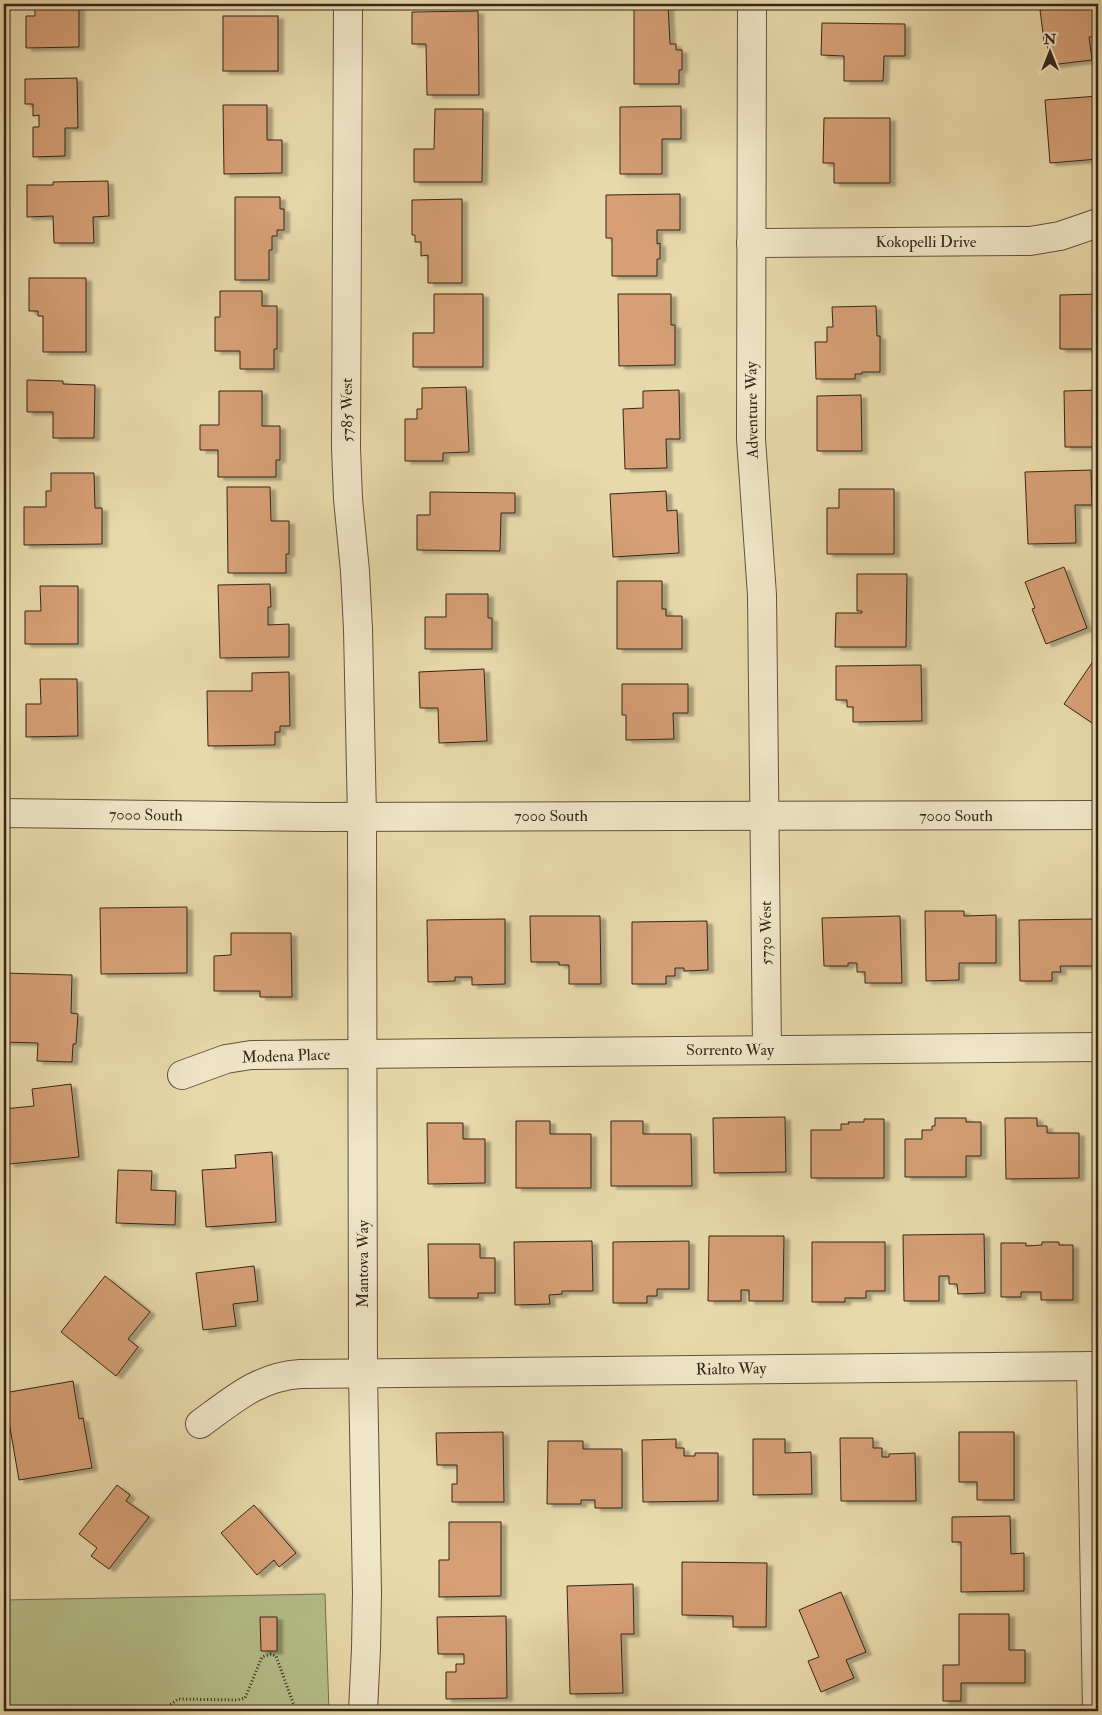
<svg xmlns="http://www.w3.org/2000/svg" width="1102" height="1715" font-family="'IM FELL Double Pica',serif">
<defs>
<filter id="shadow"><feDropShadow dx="5.5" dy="3" stdDeviation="1" flood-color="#0004"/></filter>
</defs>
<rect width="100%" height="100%" fill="#e8d9aa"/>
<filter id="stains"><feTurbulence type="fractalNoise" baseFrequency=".004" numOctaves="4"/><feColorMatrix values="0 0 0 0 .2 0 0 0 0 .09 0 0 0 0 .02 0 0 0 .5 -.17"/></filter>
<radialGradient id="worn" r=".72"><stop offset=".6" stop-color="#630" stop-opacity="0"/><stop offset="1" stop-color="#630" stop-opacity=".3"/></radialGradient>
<polygon fill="#b5bf89" stroke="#757251" points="325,1594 329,1711 4,1711 4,1600"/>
<g fill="#d69f76" stroke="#352619" filter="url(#shadow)">
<polygon points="35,4 79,4 79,47 26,48 26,16 35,16"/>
<polygon points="634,4 668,4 670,44 676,44 676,50 682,50 682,70 679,70 679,84 634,84"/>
<polygon points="1091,4 1098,4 1098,36 1089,37 1092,60 1050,65 1047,41 1044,41 1040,10"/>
<polygon points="478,11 479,95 427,95 426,44 412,44 412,12"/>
<rect x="223" y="16" width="55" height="55"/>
<polygon points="822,23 905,24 905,56 884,56 883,81 844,81 844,56 821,55"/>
<polygon points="77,78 78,128 65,128 65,156 33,157 33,127 39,127 39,115 33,116 33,104 25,104 25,79"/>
<polygon points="1098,96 1098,159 1050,163 1045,100"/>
<polygon points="223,105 267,105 267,140 282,140 282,173 224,174"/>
<polygon points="681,106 681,139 662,139 662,174 620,174 620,107"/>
<polygon points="435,109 483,109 482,182 414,182 414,149 434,149"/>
<polygon points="824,118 890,118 890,183 834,183 834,163 823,163"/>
<polygon points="108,181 109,216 93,217 94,243 54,243 53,216 27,217 27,185 53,185 53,182"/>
<polygon points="680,194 680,230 657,230 657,244 660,243 660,259 657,259 657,276 612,276 612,238 606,238 606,195"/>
<polygon points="235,197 280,197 280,209 284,209 284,230 277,230 277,236 272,236 272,250 269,250 269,280 235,280"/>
<polygon points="462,199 462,283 428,283 428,255 421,256 421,242 415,242 415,235 412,235 412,200"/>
<polygon points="29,278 86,278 86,352 43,352 43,316 38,316 38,311 29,311"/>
<polygon points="220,291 262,291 262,306 277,306 277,349 274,349 274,369 240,369 240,351 215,351 215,317 220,317"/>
<polygon points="434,294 483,294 483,367 413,367 413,333 434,333"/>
<polygon points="618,294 671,294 671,325 675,325 675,365 619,366"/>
<polygon points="1098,294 1098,349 1060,349 1060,295"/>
<polygon points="876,306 877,336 880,336 880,372 862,372 862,374 855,374 855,379 816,379 815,342 827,342 827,327 833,327 832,307"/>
<polygon points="27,380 63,381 63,384 95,385 94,438 53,438 53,412 27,412"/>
<polygon points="466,387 469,452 443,453 443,461 405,461 405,419 417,419 417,409 422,409 422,388"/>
<polygon points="679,390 680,439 666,439 667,468 625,469 623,409 643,408 643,391"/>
<polygon points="1098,390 1098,447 1065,447 1064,391"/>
<polygon points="219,391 262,391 262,426 280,426 280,460 276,460 276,477 218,477 218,450 200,450 200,425 219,425"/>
<polygon points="861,395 862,451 817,451 817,396"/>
<polygon points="1091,470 1092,505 1075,505 1076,543 1028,544 1025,472"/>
<polygon points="51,473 94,473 95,508 102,508 102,544 24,545 24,507 46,507 46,491 51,491"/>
<polygon points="227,487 270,487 271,521 289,521 289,554 286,554 286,573 228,573"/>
<polygon points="839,489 894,489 894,554 827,554 827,508 839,508"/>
<polygon points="666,491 667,511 677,510 679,553 613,557 610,494"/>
<polygon points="430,492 515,493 515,513 501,513 500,551 417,550 417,515 430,515"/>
<polygon points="1064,567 1087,628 1046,644 1032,609 1035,608 1025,582"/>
<polygon points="857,574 907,574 906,647 835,647 836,613 862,613 862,611 857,611"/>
<polygon points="617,581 662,581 662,609 666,609 666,616 682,616 682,649 617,649"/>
<polygon points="270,584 271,607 268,607 268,625 289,624 289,657 220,658 218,585"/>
<polygon points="40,586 78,586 78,644 25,644 25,611 41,611"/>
<polygon points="446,594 488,594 488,618 492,618 492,649 425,649 425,617 446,617"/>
<polygon points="1098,654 1098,727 1064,704"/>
<polygon points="921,665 922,721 853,722 853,707 847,707 847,700 836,700 836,666"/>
<polygon points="484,669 487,741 439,743 438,708 420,708 419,672"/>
<polygon points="289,672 290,726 280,726 280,732 275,732 275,745 208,746 207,691 252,691 252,673"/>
<polygon points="40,679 77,679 78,736 26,737 26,704 41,704"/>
<polygon points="622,684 688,684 688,713 673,713 674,739 626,740 626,715 622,715"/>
<polygon points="187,907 187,973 101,974 100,908"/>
<polygon points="925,911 964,911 964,916 996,915 996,963 959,963 959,980 926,981"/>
<polygon points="530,916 600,916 601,984 569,984 569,965 559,965 559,962 531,962"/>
<polygon points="900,916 902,983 865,983 865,972 857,972 857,963 848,963 848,966 824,966 822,918"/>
<polygon points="505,919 505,984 472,985 472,977 455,977 455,981 428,982 427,920"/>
<polygon points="1094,919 1094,966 1060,966 1061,972 1052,972 1052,981 1020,981 1019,920"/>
<polygon points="707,921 708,970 684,971 684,968 675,968 675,976 666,976 666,984 632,984 632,922"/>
<polygon points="231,933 291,933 292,997 260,997 260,991 214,991 214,956 231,955"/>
<polygon points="4,973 72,975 71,1013 78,1014 76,1044 73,1044 72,1062 37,1061 38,1043 4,1042"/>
<polygon points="71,1084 79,1157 9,1164 4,1109 34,1106 32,1089"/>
<polygon points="785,1117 786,1172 714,1173 713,1118"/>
<polygon points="935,1118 966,1118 966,1122 981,1122 981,1156 966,1156 966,1177 905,1177 905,1139 922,1139 922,1130 932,1130 932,1126 935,1126"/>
<polygon points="1005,1118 1037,1118 1037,1126 1047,1126 1047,1133 1079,1133 1079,1178 1006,1179"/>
<polygon points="864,1119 884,1119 884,1178 811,1178 811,1130 841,1130 841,1124 849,1124 848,1122 864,1122"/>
<polygon points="516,1121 550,1121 550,1134 591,1134 591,1188 516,1188"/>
<polygon points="611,1121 643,1121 643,1134 691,1134 692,1186 611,1186"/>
<polygon points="427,1123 463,1123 463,1139 485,1139 485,1183 428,1184"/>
<polygon points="272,1152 276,1222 206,1227 202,1170 236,1168 235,1155"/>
<polygon points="118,1170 152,1171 151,1190 176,1191 175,1225 116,1223"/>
<polygon points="984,1234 985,1293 958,1294 957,1284 949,1284 949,1276 939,1276 939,1301 904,1301 903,1235"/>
<polygon points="709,1236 784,1236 783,1301 749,1301 749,1290 741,1290 741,1301 708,1301"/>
<polygon points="592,1241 593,1291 562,1291 562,1294 549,1295 550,1304 515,1305 514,1242"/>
<polygon points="689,1241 689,1289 657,1289 657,1296 647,1296 647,1303 613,1303 613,1242"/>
<polygon points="812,1242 885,1242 885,1291 866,1291 866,1298 845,1298 845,1302 812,1302"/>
<polygon points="1042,1242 1059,1242 1059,1245 1073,1245 1073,1300 1041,1300 1041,1292 1021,1292 1021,1297 1001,1297 1001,1243 1026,1243 1026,1246 1042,1245"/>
<polygon points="428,1244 480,1244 480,1258 495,1258 495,1293 478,1293 478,1298 429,1298"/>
<polygon points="254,1266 258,1301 233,1304 236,1326 203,1330 196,1273"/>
<polygon points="105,1276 150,1312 128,1339 138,1347 116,1376 61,1332"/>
<polygon points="73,1381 79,1419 83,1418 92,1468 19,1480 4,1393"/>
<polygon points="503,1432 504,1502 452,1502 452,1484 457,1484 457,1465 437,1465 436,1433"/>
<polygon points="959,1432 1014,1432 1014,1500 977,1500 977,1482 959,1482"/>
<polygon points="840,1438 873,1438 873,1448 882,1448 882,1457 889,1457 889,1454 915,1453 916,1501 841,1501"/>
<polygon points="676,1439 676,1448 684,1448 684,1456 695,1456 695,1453 718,1453 718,1501 643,1502 642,1440"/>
<polygon points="753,1439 785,1439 785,1453 811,1452 812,1494 753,1495"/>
<polygon points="548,1441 583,1441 583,1449 622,1449 622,1508 595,1508 595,1500 581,1500 581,1504 547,1504"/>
<polygon points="117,1485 130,1495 126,1501 149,1517 109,1569 91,1556 97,1548 79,1534"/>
<polygon points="254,1505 296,1553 279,1567 274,1560 257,1575 221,1533"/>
<polygon points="1010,1516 1011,1554 1024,1553 1024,1591 961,1592 961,1542 952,1542 952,1517"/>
<polygon points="449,1522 501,1522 501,1596 439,1597 439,1560 449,1560"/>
<polygon points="682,1562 767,1563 766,1627 733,1627 733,1616 682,1615"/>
<polygon points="633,1584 634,1634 621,1634 623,1693 570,1694 567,1586"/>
<polygon points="841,1592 866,1652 846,1660 854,1678 821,1692 808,1661 819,1657 799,1610"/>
<polygon points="959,1614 1009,1614 1009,1650 1025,1650 1025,1683 961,1683 961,1701 943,1701 943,1665 959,1665"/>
<polygon points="506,1616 507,1698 446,1699 446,1672 456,1672 456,1664 464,1664 464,1654 438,1654 437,1617"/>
<polygon points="260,1617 277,1617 277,1651 261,1651"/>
</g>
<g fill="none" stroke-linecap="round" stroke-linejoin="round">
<defs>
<g id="minor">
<polyline points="348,4 346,448 348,499 355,571 358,629 362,817 363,1373 367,1593 366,1649 363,1711"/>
<polyline points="752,4 751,439 762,595 767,1050"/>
<polyline points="751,243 1030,241 1060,236 1098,223"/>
<polyline points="4,813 319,817 1098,815"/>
<polyline points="182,1075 226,1059 251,1055 1098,1047"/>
<polyline points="1091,1366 1097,1711"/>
<path d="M200,1424C233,1400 258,1377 300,1374L1098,1366"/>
</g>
</defs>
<use href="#minor" stroke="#62533d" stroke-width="30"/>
<polyline stroke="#352619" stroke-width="3" stroke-dasharray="1 2.5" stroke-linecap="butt" points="168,1711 170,1705 178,1699 237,1700 245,1698 262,1657 271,1654 276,1656 296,1711"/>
<use href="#minor" stroke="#f0e6c8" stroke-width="28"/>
</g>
<g text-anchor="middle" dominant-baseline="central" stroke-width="4.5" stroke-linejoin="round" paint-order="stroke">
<g font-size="16" fill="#352619" stroke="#f0e6c8">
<text x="926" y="242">Kokopelli Drive</text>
<text transform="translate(347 410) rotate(-90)">5785 West</text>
<text transform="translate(752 410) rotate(-91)">Adventure Way</text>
<text transform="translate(146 815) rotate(1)">7000 South</text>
<text x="551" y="816">7000 South</text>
<text x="956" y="816">7000 South</text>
<text transform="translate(766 933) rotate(-90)">5730 West</text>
<text x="730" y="1050">Sorrento Way</text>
<text transform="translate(286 1056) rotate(-2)">Modena Place</text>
<text transform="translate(363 1264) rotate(-90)">Mantova Way</text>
<text transform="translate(731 1369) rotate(-1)">Rialto Way</text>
</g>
</g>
<rect width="1102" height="1715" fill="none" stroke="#e8d9aa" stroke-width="20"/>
<rect x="5" y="5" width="1092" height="1705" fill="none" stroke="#352619" stroke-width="2.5"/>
<rect x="10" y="10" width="1082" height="1695" fill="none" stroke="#352619"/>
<g transform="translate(1050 52)" stroke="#f0e6c8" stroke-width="4" paint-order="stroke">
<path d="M0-4L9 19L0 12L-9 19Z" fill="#352619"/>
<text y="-8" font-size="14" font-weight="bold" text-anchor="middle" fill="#352619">N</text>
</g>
<rect width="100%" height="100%" filter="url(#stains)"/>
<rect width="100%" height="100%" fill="url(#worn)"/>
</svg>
